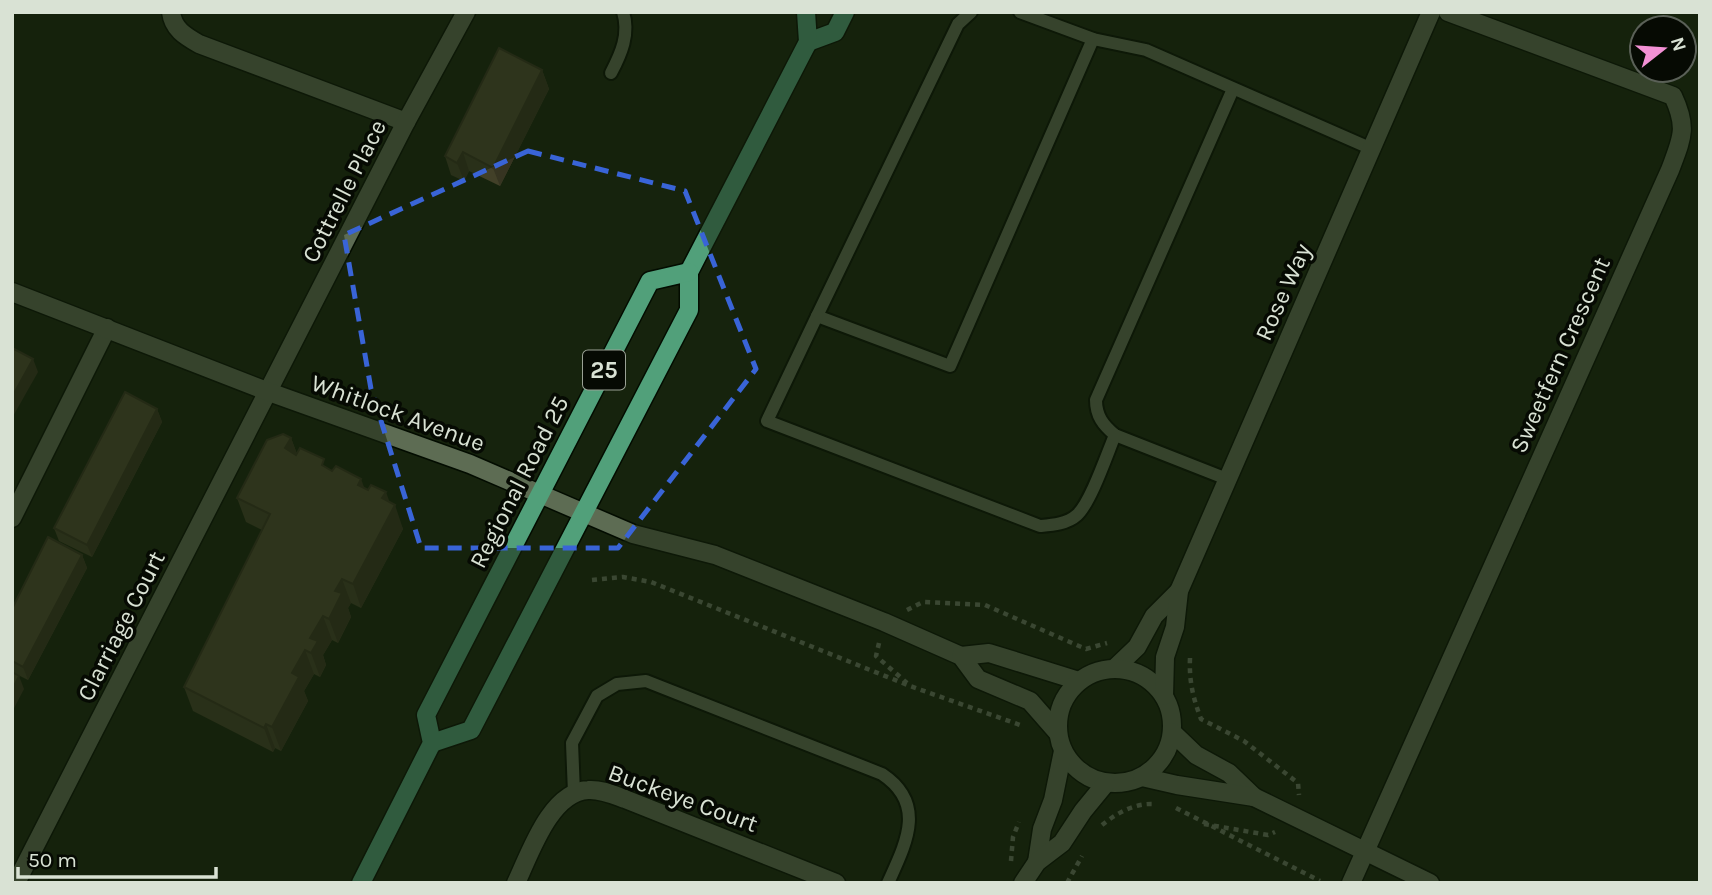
<svg xmlns="http://www.w3.org/2000/svg" width="1712" height="895" font-family="Karla,sans-serif">
<rect width="100%" height="100%" fill="#16230d"/>
<g fill="none" stroke-linecap="round" stroke-linejoin="round">
<defs>
<g id="service">
<polyline points="971,12 958,24 817,316 950,366 1093,39"/>
<polyline points="1020,12 1093,39 1146,50 1372,149"/>
<path d="M611,73C621,54 630,34 623,12"/>
<path d="M817,316L767,421L1040,526C1052,525 1067,524 1077,515C1091,502 1107,454 1115,435"/>
<path d="M1227,479L1115,435C1103,425 1096,416 1096,400L1233,89"/>
<path d="M574,793L572,743L597,696L617,684L646,681L882,774C927,804 906,843 888,883"/>
</g>
<g id="minor">
<path d="M171,12C173,29 185,36 199,44L406,122"/>
<polyline points="12,518 107,328"/>
<polyline points="16,883 406,122 466,12"/>
<path d="M516,883C530,854 550,792 588,790C601,789 614,795 625,799L836,883"/>
<path d="M1351,883L1670,170C1682,138 1688,128 1673,96L1448,12"/>
</g>
<g id="tertiary">
<polyline points="12,292 269,392 470,464 633,534 715,555 884,622 961,656 978,679 1030,701 1058,733"/>
<polyline points="961,656 989,653 1079,681"/>
<polyline points="1115,668 1137,647 1154,616 1179,591"/>
<circle cx="1115" cy="726" r="57"/>
<polyline points="1164,696 1165,657 1175,627 1179,591 1431,12"/>
<polyline points="1172,732 1196,755 1229,773 1254,797"/>
<polyline points="1142,777 1177,785 1254,797 1430,883"/>
<polyline points="1037,862 1042,829 1053,800 1063,751"/>
<polyline points="1023,883 1037,862 1062,843 1083,811 1106,783"/>
</g>
<g id="primary">
<polyline points="808,42 835,32 845,12"/>
<polyline points="432,743 471,730 689,310 689,272 808,42 806,12"/>
<polyline points="361,883 432,743 426,715 650,281 689,272"/>
</g>
</defs>
<use href="#service" stroke="#030c00" stroke-width="16"/>
<use href="#minor" stroke="#030c00" stroke-width="21"/>
<use href="#tertiary" stroke="#030c00" stroke-width="21"/>
<use href="#primary" stroke="#030c00" stroke-width="21"/>
<g stroke="#677360" stroke-width="4.5" stroke-dasharray="5 5" stroke-linecap="butt">
<polyline points="592,580 623,577 651,582 910,686 1023,726"/>
<polyline points="907,610 923,602 985,605 1086,649 1107,643"/>
<polyline points="879,643 876,656 907,683"/>
<path d="M1190,658C1189,681 1193,698 1201,719L1244,741L1298,783L1299,795"/>
<polyline points="1176,808 1320,881"/>
<polyline points="1204,824 1268,835 1275,832"/>
<path d="M1102,825C1117,813 1134,803 1154,804"/>
<polyline points="1011,861 1013,837 1019,822"/>
<polyline points="1067,883 1082,856"/>
</g>
<use href="#service" stroke="#5d6c53" stroke-width="12"/>
<use href="#minor" stroke="#5d6c53" stroke-width="18"/>
<use href="#tertiary" stroke="#5d6c53" stroke-width="18"/>
<use href="#primary" stroke="#51a07a" stroke-width="18"/>
</g>
<g fill="#424028">
<polygon points="542,70 549,89 500,186 469,171 464,181 451,175 445,156"/>
<polygon points="157,409 162,422 92,557 59,541 54,528"/>
<polygon points="291,438 297,454 327,468 390,502 403,529 361,608 351,603 348,608 351,617 338,643 332,640 323,655 326,665 320,677 314,674 304,691 308,701 281,751 275,748 273,752 193,711 184,687 262,530 246,522 237,498"/>
<polygon points="82,555 87,568 28,680 12,672 12,609"/>
</g>
<g fill="#363421">
<polygon points="542,70 549,89 500,186 493,168"/>
<polygon points="463,152 469,171 464,181 457,163"/>
<polygon points="33,359 38,372 12,418 12,397"/>
<polygon points="157,409 162,422 92,557 87,545"/>
<polygon points="291,438 300,462 285,448"/>
<polygon points="361,479 370,503 358,485"/>
<polygon points="386,492 392,509 395,505 403,529 361,608 353,584 382,498"/>
<polygon points="82,555 87,568 28,680 23,667"/>
<polygon points="342,579 351,603 348,608 351,617 338,643 329,619 335,591"/>
<polygon points="323,616 332,640 323,655 326,665 320,677 311,653 310,638"/>
<polygon points="305,650 314,674 304,691 308,701 281,751 272,727 292,673"/>
<polygon points="19,676 24,689 12,712 12,690"/>
<polygon points="266,724 275,748 273,752 264,728"/>
</g>
<g fill="#4d4a2f" stroke="#363421" stroke-width="2">
<polygon points="499,48 542,70 493,168 463,152 457,163 445,156"/>
<polygon points="12,348 33,359 12,397"/>
<polygon points="125,392 157,409 87,545 54,528"/>
<polygon points="283,434 291,438 285,448 296,455 300,448 324,459 322,465 332,471 336,466 361,479 358,485 368,490 371,485 386,492 382,498 395,505 353,584 342,579 335,591 342,593 329,619 323,616 310,638 318,641 311,653 305,650 292,673 299,677 272,727 266,724 264,728 184,687 270,514 237,498 267,440"/>
<polygon points="48,537 82,555 23,667 12,661 12,609"/>
<polygon points="12,672 19,676 12,690"/>
</g>
<path d="M0 0H1712V895H0ZM528,151L685,191L756,369L618,548H421L371,389L344,235Z" fill="#16230d" fill-opacity=".55" fill-rule="evenodd"/>
<path fill="none" stroke="#3964d7" stroke-width="5" stroke-dasharray="14 9" stroke-linejoin="round" d="M528,151L685,191L756,369L618,548H421L371,389L344,235Z"/>
<g text-anchor="middle" dominant-baseline="central" stroke-width="7" stroke-linejoin="round" paint-order="stroke">
<rect fill="#060a03" stroke="#9aa195" stroke-width="2" x="583" y="350.5" width="42" height="39" rx="5"/>
<g font-size="23" font-weight="bold" fill="#d9e2d4">
<text x="604" y="370">25</text>
</g>
<g font-size="24" fill="#d9e2d4" stroke="#060a03">
<text transform="translate(344 191) rotate(-63)">Cottrelle Place</text>
<text transform="translate(1283 292) rotate(-66)">Rose Way</text>
<text transform="translate(1560 355) rotate(-66)">Sweetfern Crescent</text>
<text transform="translate(398 413) rotate(20)">Whitlock Avenue</text>
<text transform="translate(519 482) rotate(-63)">Regional Road 25</text>
<text transform="translate(121 626) rotate(-63)">Clarriage Court</text>
<text transform="translate(683 798) rotate(20)">Buckeye Court</text>
</g>
</g>
<rect width="1712" height="895" fill="none" stroke="#d9e2d4" stroke-width="28"/>
<g transform="translate(1663 49) rotate(73)"><circle r="33" fill="#060a03" stroke="#5a6057" stroke-width="2"/>
<path d="M0-5L12 26L0 18L-12 26Z" fill="#f391d5"/>
<text y="-10" font-size="19" font-weight="bold" text-anchor="middle" fill="#d9e2d4">N</text>
</g>
<path d="M18 867v10h198v-10" fill="none" stroke="#d9e2d4" stroke-width="3.5"/>
<text x="28" y="867" font-size="21" fill="#d9e2d4" stroke="#060a03" stroke-width="5" paint-order="stroke">50 m</text>
</svg>
